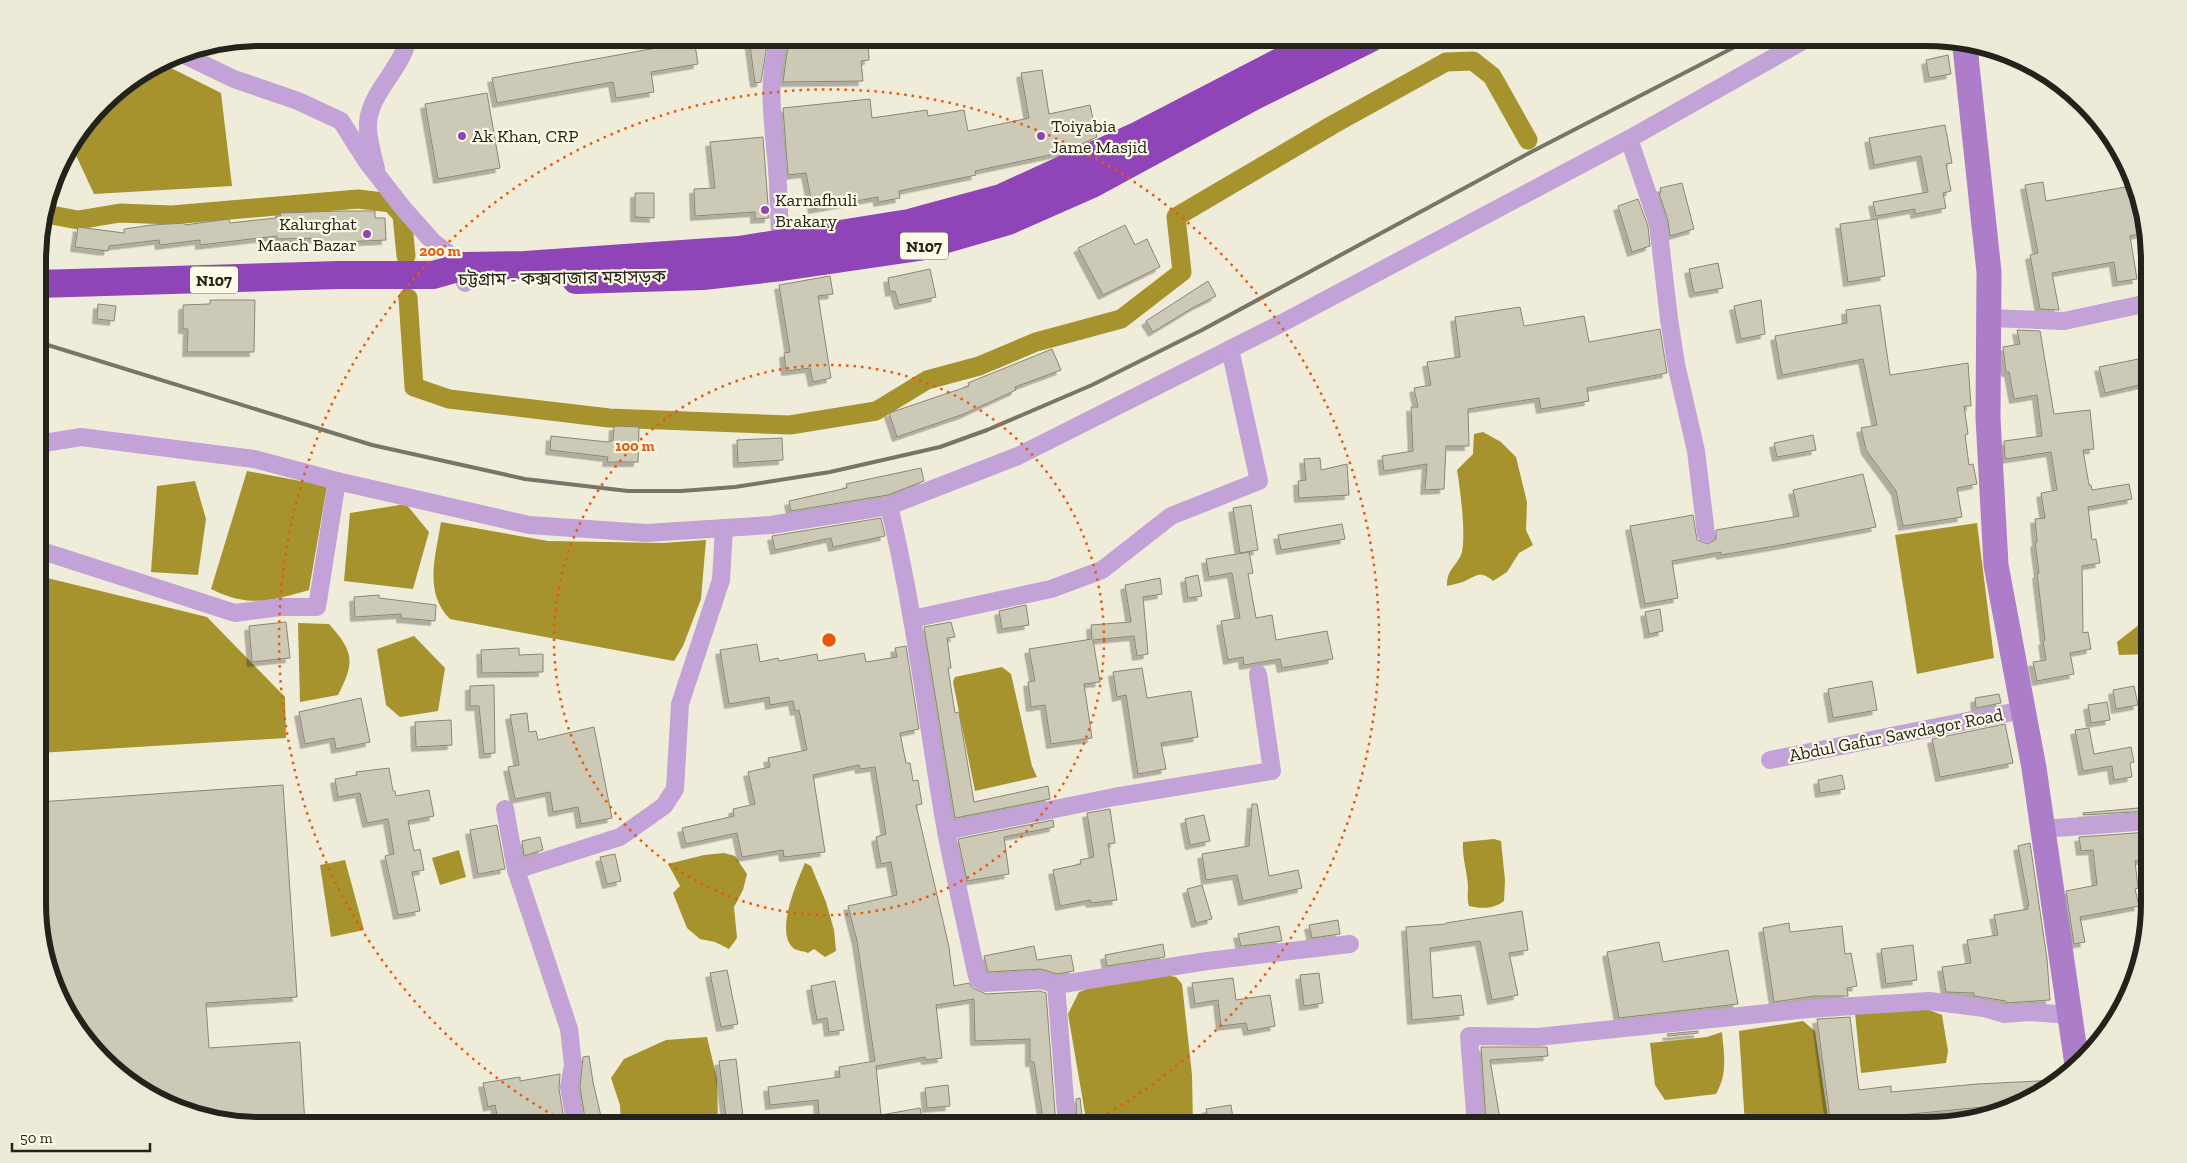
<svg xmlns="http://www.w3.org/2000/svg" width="2187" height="1163" font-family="'Zilla Slab','Noto Sans Bengali',serif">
<defs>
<filter id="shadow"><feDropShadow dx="-4.5" dy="4.5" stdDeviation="0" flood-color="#0004"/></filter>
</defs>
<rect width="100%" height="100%" fill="#f0ecda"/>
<g fill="#a6932d">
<polygon points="161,63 221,93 232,186 94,194 73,149 78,139 113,93"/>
<path d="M1483,432L1501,442L1516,457L1527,502L1526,530L1533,545L1519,553L1507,572L1493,581C1482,572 1479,574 1467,580C1462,583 1454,584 1447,586C1447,569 1455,568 1461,555C1467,539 1460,488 1457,470L1473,454L1474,434Z"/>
<path d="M247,471L327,486L309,590C271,601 249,608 211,589Z"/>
<polygon points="195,481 206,519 198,575 151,572 157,486"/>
<polygon points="406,504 429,532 413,589 344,581 350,513"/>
<path d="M441,522L548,541L662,543L706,540L701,599L683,646L674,661L450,619C423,592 436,555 441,522Z"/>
<polygon points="1977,523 1994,658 1917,674 1895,535"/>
<polygon points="39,576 207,617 285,697 286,738 39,753"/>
<polygon points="2149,617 2149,654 2119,655 2117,642"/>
<path d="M298,623L329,624C354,652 355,662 338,695L300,702Z"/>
<polygon points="414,636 445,668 438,711 400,717 386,705 377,649"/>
<polygon points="1002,667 1011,674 1032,766 1037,777 975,791 953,682 955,677"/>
<path d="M1494,839L1501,841L1505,880L1504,901C1494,909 1481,909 1469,906C1467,899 1468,893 1468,886C1467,870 1462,858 1463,842Z"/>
<polygon points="459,850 466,877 440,885 432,858"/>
<polygon points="724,853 735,856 747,874 743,890 734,907 737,938 729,949 715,942 700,939 687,928 673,893 680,886 668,864 704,855"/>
<polygon points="345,860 364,930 331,937 320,865"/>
<path d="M805,863L811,866L826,902L834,930L836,951L825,957L814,949L808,953C804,951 797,951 793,948C775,931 797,882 805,863Z"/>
<polygon points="1157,974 1176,977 1182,984 1192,1075 1193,1125 1087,1125 1068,1014 1079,992 1112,980"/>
<polygon points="1927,1009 1942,1015 1948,1051 1946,1063 1861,1073 1855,1013"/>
<polygon points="1803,1021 1815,1031 1829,1125 1745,1125 1739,1031"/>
<path d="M1722,1032C1724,1055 1728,1074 1716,1094L1665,1100L1655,1085L1650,1043L1707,1037Z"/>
<polygon points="707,1037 717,1079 718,1125 621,1125 620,1105 611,1078 624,1059 666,1040"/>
</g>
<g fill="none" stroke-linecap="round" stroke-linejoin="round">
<g stroke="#a6932d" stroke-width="19">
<polyline points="46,214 78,220 120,213 172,215 358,199 391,203 402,215 406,256"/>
<polyline points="408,298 414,387 449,399 609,418 790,425 876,411 927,380 979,366 1036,342 1121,319 1182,272 1176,217 1334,124 1446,62 1473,61 1492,76 1528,140"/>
</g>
</g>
<g fill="#ccc9b6" stroke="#898675" filter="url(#shadow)">
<polygon points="654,38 694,38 698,64 651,72 654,92 616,98 613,82 497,103 492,78 656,48"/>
<polygon points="749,38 768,38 761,82 755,83"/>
<polygon points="789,38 868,38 869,60 861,61 863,81 783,82"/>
<polygon points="1948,55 1951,74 1929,78 1926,60"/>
<polygon points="1042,70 1049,114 1090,105 1097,137 1064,152 975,171 976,175 899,191 900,198 878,202 878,197 813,209 806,173 788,175 783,108 870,99 872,118 927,110 928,116 964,110 968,131 1029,118 1021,73"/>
<polygon points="487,93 500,168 438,179 425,104"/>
<polygon points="1945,125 1952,163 1946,164 1951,191 1943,193 1946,208 1915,214 1915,209 1876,216 1873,202 1928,192 1921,156 1874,165 1869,138"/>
<polygon points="763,137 769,218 755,219 755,212 695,216 694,189 715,188 710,142"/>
<polygon points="2043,182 2046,201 2131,186 2148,232 2130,236 2137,279 2117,282 2114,262 2052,273 2059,310 2040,309 2030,255 2038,253 2025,185"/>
<polygon points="1682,183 1694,229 1670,236 1668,221 1659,193 1661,192 1660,188"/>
<polygon points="635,193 654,193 654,218 635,217"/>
<polygon points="1638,199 1648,226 1650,246 1632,252 1618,206"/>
<polygon points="340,211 375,211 375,218 385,218 386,240 321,243 321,238 277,239 277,236 200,245 200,240 160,245 159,240 109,246 108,251 75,247 78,227 124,233 124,229 152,225 184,223 185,225 229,219 230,223 276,218 276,216 281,216 280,213"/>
<polygon points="1877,219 1885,276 1848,282 1840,224"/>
<polygon points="1125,225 1135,245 1147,239 1160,267 1103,295 1078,248"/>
<polygon points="1718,263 1723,288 1694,293 1689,269"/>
<polygon points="930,269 936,297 899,305 895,291 890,292 888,278"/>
<polygon points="830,276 833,294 818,296 831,378 813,382 810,368 786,371 784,353 790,352 779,285"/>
<polygon points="1208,281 1216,296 1194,307 1153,332 1146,321"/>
<polygon points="210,300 255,300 254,352 187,352 188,329 183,329 183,305 210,304"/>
<polygon points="1761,300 1765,334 1741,339 1734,306"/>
<polygon points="98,304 116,306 114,321 97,319"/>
<polygon points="1880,305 1890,375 1968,363 1971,406 1964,406 1968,434 1965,435 1969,465 1973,464 1977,484 1957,488 1962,517 1903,526 1896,491 1866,450 1861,428 1877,425 1863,359 1782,375 1775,336 1847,323 1846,310"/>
<polygon points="1520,307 1524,326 1584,316 1589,342 1660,329 1667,373 1587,388 1589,401 1541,409 1539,398 1468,409 1469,446 1446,446 1444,489 1425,490 1427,464 1384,471 1382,456 1413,451 1411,407 1418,407 1414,388 1431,385 1427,362 1460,357 1455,317"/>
<polygon points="2017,330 2040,331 2054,414 2090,410 2094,449 2083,450 2089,485 2091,485 2092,490 2129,484 2132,499 2088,507 2092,540 2096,539 2100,563 2082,566 2083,633 2088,632 2091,649 2070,653 2074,674 2037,681 2033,662 2046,660 2043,641 2045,640 2037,574 2039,573 2035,543 2037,542 2035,519 2045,518 2041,493 2057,490 2051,452 2005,459 2004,441 2042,436 2037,395 2014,399 2009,372 2006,372 2003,347 2020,344"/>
<polygon points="1052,349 1061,370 1015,387 1016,390 964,414 897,437 889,413 969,386 968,383"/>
<polygon points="2148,357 2148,383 2105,393 2099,367"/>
<polygon points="614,426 639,427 638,462 607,462 608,457 550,450 551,436 608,442 613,440"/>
<polygon points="1813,435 1816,450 1777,457 1774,443"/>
<polygon points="782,438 783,460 738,463 737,440"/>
<polygon points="1320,458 1321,470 1347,464 1349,495 1299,498 1298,481 1306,480 1304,459"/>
<polygon points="921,468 924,481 888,495 791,511 789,501 847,488 846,484"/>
<polygon points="1863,474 1876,527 1775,546 1721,555 1721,552 1672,561 1678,598 1645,604 1630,526 1693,515 1697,540 1708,544 1716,539 1716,530 1799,516 1793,490"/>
<polygon points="1251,505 1258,550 1240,553 1233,508"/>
<polygon points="881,518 885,536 833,547 831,538 775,550 772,536"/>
<polygon points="1342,524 1345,539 1281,550 1278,535"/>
<polygon points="1249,552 1253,573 1248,574 1256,618 1272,615 1276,640 1327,631 1333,659 1282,668 1280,659 1244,665 1243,657 1228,660 1221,621 1240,618 1232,573 1209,577 1206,559"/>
<polygon points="1198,575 1202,596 1188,598 1185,578"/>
<polygon points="1160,578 1162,594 1143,597 1148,654 1137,656 1134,636 1093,640 1100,682 1084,684 1092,738 1051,744 1045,705 1031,707 1028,682 1035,681 1029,649 1092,639 1091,625 1131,622 1125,585"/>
<polygon points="379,595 379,598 436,605 435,621 401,618 401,614 355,617 354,597"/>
<polygon points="1026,605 1029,625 1002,629 999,611"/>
<polygon points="1660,609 1663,631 1649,634 1645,612"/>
<polygon points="286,622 290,658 252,662 249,626"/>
<polygon points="951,622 955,637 947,638 951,668 948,668 955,713 959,712 974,802 1048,786 1050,799 955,818 924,627"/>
<polygon points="757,644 760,662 778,658 779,661 817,654 818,661 864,653 866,662 897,657 895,648 906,646 919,729 900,733 906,763 910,763 913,781 918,780 922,804 916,805 949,947 954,986 969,983 973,988 986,994 1040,991 1046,993 1056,1125 1044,1125 1034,1062 1030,1062 1030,1039 975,1041 974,999 936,1005 942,1058 926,1060 925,1057 876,1066 881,1115 920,1108 924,1125 820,1125 818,1100 770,1105 768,1087 840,1077 839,1067 875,1061 857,941 848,906 897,895 891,862 881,864 876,837 886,834 875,767 860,769 859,765 813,775 825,852 784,857 783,850 742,857 737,833 686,844 682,828 734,816 733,809 755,804 748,772 770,767 768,758 807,750 799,710 795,711 793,701 770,705 769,697 729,704 720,650"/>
<polygon points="519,648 519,655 543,654 543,672 482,673 481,650"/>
<polygon points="1142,668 1147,698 1191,691 1198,737 1161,743 1166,769 1138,774 1126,695 1117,697 1113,672"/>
<polygon points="1872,681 1877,710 1833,718 1828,689"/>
<polygon points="494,685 495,753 484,754 479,706 470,706 470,686"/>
<polygon points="2134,686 2138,705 2116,709 2113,690"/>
<polygon points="1999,694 2001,703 1976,708 1975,698"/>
<polygon points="361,698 370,742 336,749 334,738 305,744 299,712"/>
<polygon points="2107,702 2110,720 2091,723 2088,705"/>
<polygon points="527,713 529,732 536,731 538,740 594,727 612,818 581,824 578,807 553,812 550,792 515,799 508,767 519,765 510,715"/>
<polygon points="451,720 452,745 416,747 415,722"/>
<polygon points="2005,724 2013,763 1940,777 1932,739"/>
<polygon points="2089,728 2094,754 2131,747 2134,762 2130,763 2132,777 2114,780 2112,766 2083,771 2075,730"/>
<polygon points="389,768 393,791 395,791 396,796 429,790 434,816 408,821 414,851 420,849 424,870 412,872 420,911 398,915 385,856 394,854 388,819 367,823 360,793 338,797 335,779 357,775 356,772"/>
<polygon points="1842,775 1845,789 1820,793 1818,780"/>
<polygon points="283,785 297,997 206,1003 209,1048 300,1042 305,1125 260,1126 162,1102 83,1038 54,988 39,932 39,802"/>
<polygon points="1252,804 1257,804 1269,876 1298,870 1302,888 1243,901 1237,875 1206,880 1202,854 1249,846"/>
<polygon points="2149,807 2149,811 2083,815 2083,813"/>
<polygon points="1110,809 1115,843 1108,844 1117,900 1091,903 1090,900 1060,906 1053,870 1081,864 1080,860 1094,857 1087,813"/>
<polygon points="1204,815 1210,841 1190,845 1185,819"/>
<polygon points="1053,820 1054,827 1004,837 1009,874 967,881 958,839"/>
<polygon points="497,825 505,869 478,874 470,830"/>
<polygon points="2149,832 2149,841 2146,842 2149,859 2135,861 2138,888 2135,889 2139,906 2080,917 2085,942 2074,944 2066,891 2097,885 2093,850 2081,851 2079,837"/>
<polygon points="540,837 543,850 524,856 522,841"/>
<polygon points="2030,843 2047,959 2050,1000 2006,1003 2006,1001 1974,996 1974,993 1946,992 1942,967 1971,963 1967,940 1998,935 1994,915 2028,909 2027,906 2029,906 2018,846"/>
<polygon points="615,854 621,881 607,884 600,857"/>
<polygon points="1202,885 1212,919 1196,923 1187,889"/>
<polygon points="1522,911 1528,950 1509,953 1518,995 1492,1000 1480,941 1430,948 1433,998 1461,995 1464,1015 1412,1020 1406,927 1446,924 1446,923"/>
<polygon points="1338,920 1340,934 1312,938 1309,925"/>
<polygon points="1789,923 1790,932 1842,926 1845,954 1851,953 1857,986 1847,988 1848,996 1814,996 1774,1002 1763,928"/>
<polygon points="1279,926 1282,941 1241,946 1238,934"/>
<polygon points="1659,942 1663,962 1728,950 1738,1004 1619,1018 1607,952"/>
<polygon points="1163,944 1165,957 1107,966 1105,955"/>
<polygon points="1913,945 1917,980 1886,984 1881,949"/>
<polygon points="1034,946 1037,960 1071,955 1074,971 1057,974 1041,969 988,972 984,956"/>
<polygon points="727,970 738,1024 721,1027 710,973"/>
<polygon points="1319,973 1323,1003 1304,1006 1300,975"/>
<polygon points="1233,978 1236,1000 1270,995 1275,1026 1248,1031 1246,1023 1221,1026 1218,1000 1195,1004 1192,983"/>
<polygon points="835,981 844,1030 829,1032 827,1018 817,1020 811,986"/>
<polygon points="1850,1017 1859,1090 1891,1086 1891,1092 1977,1084 2059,1080 2050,1088 2000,1113 1983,1114 1983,1107 1859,1119 1859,1115 1830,1119 1817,1019"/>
<polygon points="1698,1031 1698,1033 1668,1036 1667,1034"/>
<polygon points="1481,1047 1547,1047 1548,1056 1490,1060 1500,1119 1486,1121"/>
<polygon points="589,1056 593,1082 603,1125 586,1125 580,1087 583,1057"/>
<polygon points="736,1059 744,1125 727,1125 719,1061"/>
<polygon points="560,1074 559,1089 565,1125 499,1125 495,1105 488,1107 483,1083 520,1077 520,1081"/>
<polygon points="948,1085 950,1106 927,1108 925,1088"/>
<polygon points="1080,1098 1083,1125 1077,1125 1076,1099"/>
<polygon points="1231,1105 1234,1125 1209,1125 1206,1109"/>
</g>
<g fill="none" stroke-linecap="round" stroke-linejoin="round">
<g stroke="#c2a2d7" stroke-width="18">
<path d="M779,38C766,86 773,119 777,168C779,196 779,225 781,253"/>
<polyline points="180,53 234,79 298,101 341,121 367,162 403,208 433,242 465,266 465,283"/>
<polyline points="1629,139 1658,224 1669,319 1676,364 1696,451 1706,534"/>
<path d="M376,169C373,156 369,143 368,130C365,95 402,71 408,38"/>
<polyline points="1990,318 2064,321 2148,303"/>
<polyline points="38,444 81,437 254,459 337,481"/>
<polyline points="889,506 1018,456 1286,321 1629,139 1808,38"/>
<path d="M39,550L235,613L281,607H317L337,481L529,525L646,533L771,525L889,506C915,613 927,723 946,831C955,878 966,925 976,972L978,979L985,983L1042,980L1056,985L1067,1125"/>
<polyline points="912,619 1051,589 1102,570 1171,516 1259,481 1230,349"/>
<polyline points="1770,760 2023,710"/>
<polyline points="505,809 516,870"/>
<polyline points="2043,829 2149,821"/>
<polyline points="946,831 1114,797 1272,771 1258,674"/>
<polyline points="1056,985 1207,961 1350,944"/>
<polyline points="576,1125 569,1087 573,1065 569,1029 516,870 620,837 664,806 675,789 680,704 721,580 724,528"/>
<polyline points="1476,1125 1469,1036 1537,1037 1808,1009 1929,1001 1984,1008 2004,1014 2030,1012 2070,1015"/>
</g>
<polyline stroke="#ad7dca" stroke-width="25" points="1965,47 1989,272 1988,418 1996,565 2034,768 2077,1065"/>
<g stroke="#8f45b7" stroke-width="28">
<polyline points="576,280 703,276 782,267 919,247 1008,221 1092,184 1256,95 1371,38"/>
<polyline points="38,284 339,275 433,275 465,266 525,265 739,250 909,223 1001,198 1139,135 1326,38"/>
</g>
<polyline stroke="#77756a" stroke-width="4" points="38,342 372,445 525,479 628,491 681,491 735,487 830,472 940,447 987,430 1092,385 1202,330 1531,152 1752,38"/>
</g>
<g fill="none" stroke="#e8590c" stroke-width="2.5" stroke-dasharray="2.5 5">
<circle cx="829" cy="640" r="275"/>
<path d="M567 1123A550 550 0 1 1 1091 1123"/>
</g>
<g fill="#8f45b7" stroke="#fdfae7" stroke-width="2">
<circle cx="462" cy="136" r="5"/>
<circle cx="1041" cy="136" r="5"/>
<circle cx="765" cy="210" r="5"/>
<circle cx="367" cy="234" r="5"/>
</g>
<g text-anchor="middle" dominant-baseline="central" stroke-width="4.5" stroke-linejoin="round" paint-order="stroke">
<g fill="#fdfae7" stroke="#646358" stroke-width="1">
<rect x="900" y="232.5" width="48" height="27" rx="4"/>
<rect x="190" y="266.5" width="48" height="27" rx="4"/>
</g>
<g font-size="16" font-weight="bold" fill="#23221b">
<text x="924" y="246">N107</text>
<text x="214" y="280">N107</text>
</g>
<g font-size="18" fill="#23221b" stroke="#fdfae7" text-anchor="start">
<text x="1051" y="126">Toiyabia<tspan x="1051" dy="21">Jame Masjid</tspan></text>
<text x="472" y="136">Ak Khan, CRP</text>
<text x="775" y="200">Karnafhuli<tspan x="775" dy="21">Brakary</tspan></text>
<text x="357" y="224" text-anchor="end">Kalurghat<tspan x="357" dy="21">Maach Bazar</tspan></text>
</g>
<g font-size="18" fill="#23221b" stroke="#fdfae7">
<text transform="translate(562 278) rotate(-1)">চট্টগ্রাম - কক্সবাজার মহাসড়ক</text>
<text transform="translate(1896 735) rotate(-11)">Abdul Gafur Sawdagor Road</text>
</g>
</g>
<path d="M0 0H2187V1163H0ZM260 46H1927A214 214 0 0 1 2141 260V903A214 214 0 0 1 1927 1117H260A214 214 0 0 1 46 903V260A214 214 0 0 1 260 46Z" fill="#ece9d7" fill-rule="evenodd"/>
<path fill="none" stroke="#23221b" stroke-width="6" d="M260 46H1927A214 214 0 0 1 2141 260V903A214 214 0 0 1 1927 1117H260A214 214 0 0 1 46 903V260A214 214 0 0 1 260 46Z"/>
<circle cx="829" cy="640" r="8" fill="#e8590c" stroke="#fdfae7" stroke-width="2.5"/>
<g font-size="15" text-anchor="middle" font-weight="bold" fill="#e8590c" stroke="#fdfae7" stroke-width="4.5" stroke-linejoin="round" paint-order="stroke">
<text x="440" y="256">200 m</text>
<text x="635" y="451">100 m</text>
</g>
<path d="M12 1143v8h138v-8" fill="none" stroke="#23221b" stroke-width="2.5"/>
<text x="20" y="1143" font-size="15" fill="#23221b" stroke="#fdfae7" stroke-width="4" paint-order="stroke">50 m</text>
</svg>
